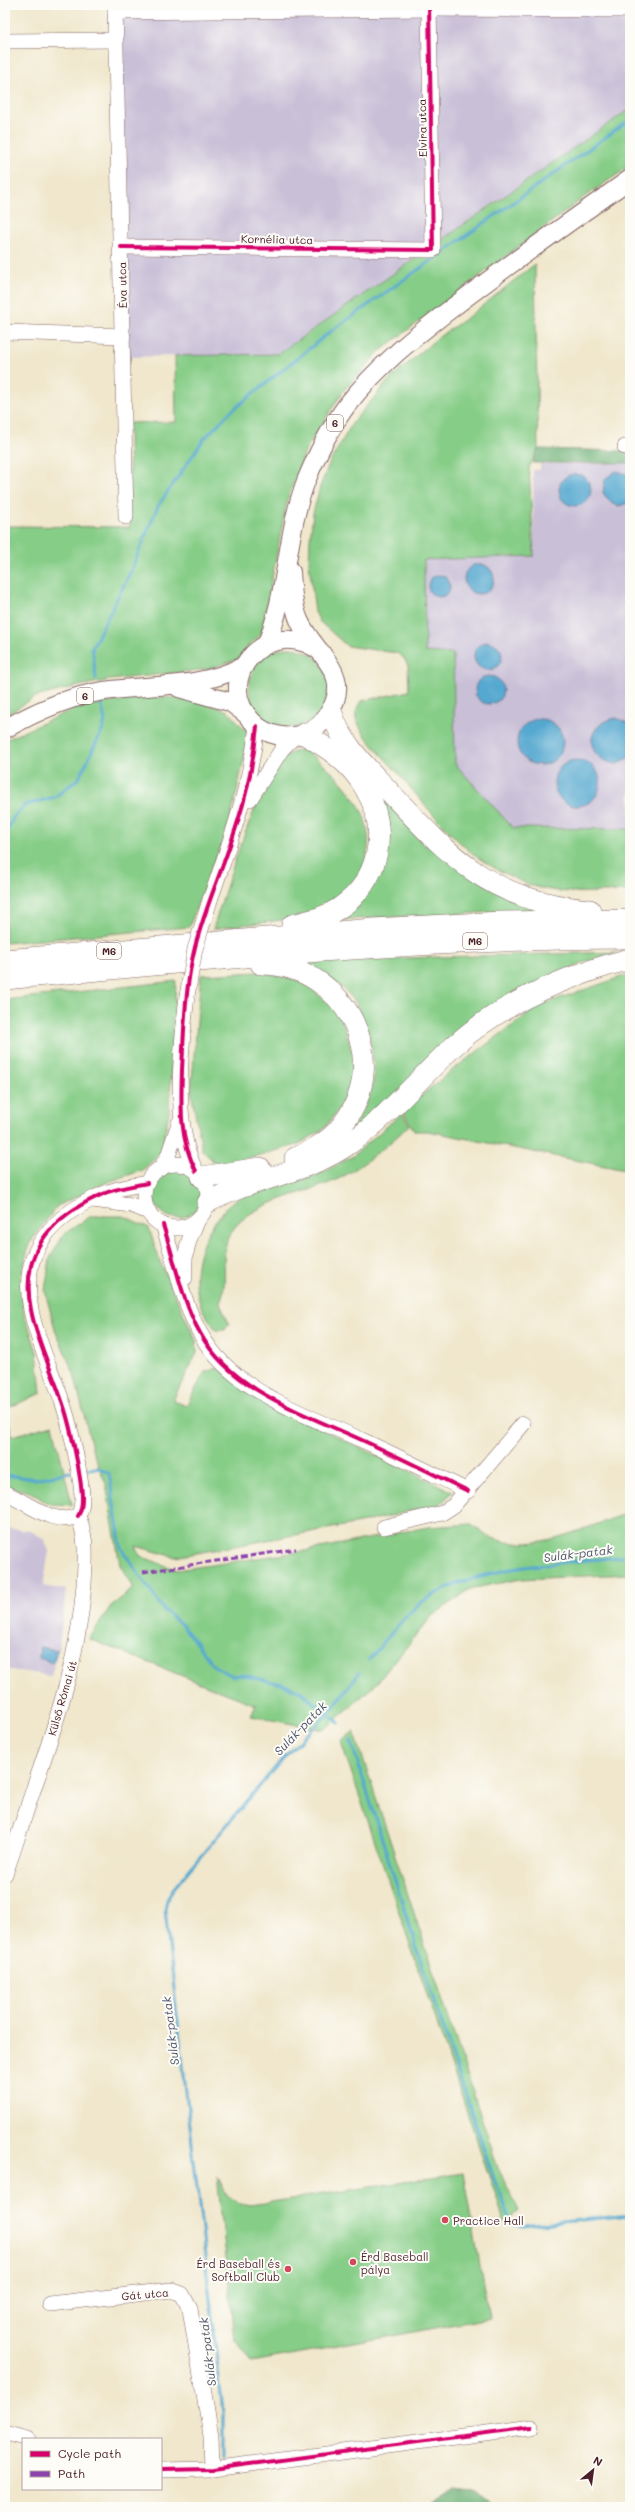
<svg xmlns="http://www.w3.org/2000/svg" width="635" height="2512" font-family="Mali,sans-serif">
<rect width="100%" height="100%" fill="#fdfcf7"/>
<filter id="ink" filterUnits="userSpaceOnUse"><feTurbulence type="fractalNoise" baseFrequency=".025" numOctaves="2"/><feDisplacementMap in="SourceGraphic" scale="8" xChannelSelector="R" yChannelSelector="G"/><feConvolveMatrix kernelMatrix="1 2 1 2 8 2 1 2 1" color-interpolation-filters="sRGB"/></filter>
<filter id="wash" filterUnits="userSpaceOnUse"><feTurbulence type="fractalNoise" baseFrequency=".012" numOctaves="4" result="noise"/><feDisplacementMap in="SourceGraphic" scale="16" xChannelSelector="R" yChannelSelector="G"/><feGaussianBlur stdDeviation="0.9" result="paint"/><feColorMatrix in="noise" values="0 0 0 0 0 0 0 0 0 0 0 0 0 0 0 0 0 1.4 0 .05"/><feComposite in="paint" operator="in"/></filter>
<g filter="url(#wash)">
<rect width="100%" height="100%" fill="#f0e7cc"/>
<g fill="#c9bfd7">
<polygon points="120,5 630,5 630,109 278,354 128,357"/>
<polygon points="630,463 630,829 513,828 455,764 453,654 425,653 424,560 534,556 533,470 540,470 540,464"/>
<polygon points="5,1528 31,1531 44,1539 49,1551 43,1586 66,1590 59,1646 51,1676 5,1669"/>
</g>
<g fill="#86cd87" stroke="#687659">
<polygon points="630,109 630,166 587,195 380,351 344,390 306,449 287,501 261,635 248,646 238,659 208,669 110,680 74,687 35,697 5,716 5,526 130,527 129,423 176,422 175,356 278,354"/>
<path d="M535,264L538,449L529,468L534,556L424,560L425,652L453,654L455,764L513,828L630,829V891C596,892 557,896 525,883C507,875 487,865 472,853C444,830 421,800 398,773C385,758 366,741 358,723C353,715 357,708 362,701L409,691L408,666L404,658L397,653L347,646L320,622L315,612L309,563L310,539L313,513L320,487L330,462L353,422L390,379L436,339L468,317Z"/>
<circle cx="289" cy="688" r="40"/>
<polygon points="148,697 189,698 228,711 247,732 247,745 230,822 189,927 5,943 5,740 78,707"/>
<path d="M305,750C322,763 338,776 351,794C384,836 368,888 320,909C288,923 248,923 213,929C224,895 261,766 293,752C296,750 301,750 305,750Z"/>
<polygon points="368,780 534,910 334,920 375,881"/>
<path d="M618,952L579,964L392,1096L347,1136C357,1120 369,1103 373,1084C377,1061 367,1017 353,999C339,981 319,973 301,961Z"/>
<polygon points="260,972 302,981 339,1012 348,1037 354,1061 350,1085 341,1106 324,1129 297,1145 230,1163 214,1162 202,1150 191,1091 201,975"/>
<polygon points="630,974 630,1171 428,1131 414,1131 403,1111 451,1071 540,1005"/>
<polygon points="176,981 169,1113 161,1152 143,1170 108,1182 57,1206 29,1244 21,1278 24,1313 37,1352 41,1393 6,1409 12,1436 53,1425 72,1505 49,1504 30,1492 5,1486 5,1000"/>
<path d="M402,1113L409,1125C395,1140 355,1172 336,1180C304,1195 244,1202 228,1238C221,1255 226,1269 224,1286C224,1292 221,1298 220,1304L229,1323L225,1330H216C211,1322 204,1314 201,1306C186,1267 206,1222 238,1198L318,1175L353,1156Z"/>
<circle cx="177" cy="1194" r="24"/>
<path d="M91,1216H124L149,1228L160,1262L196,1341L197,1353L173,1400L186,1406L205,1372L218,1368L263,1401L453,1492L440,1504L365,1522L175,1557L136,1546L140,1556L177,1570L305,1551L428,1527L472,1524C514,1567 583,1526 630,1513V1574L521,1579L470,1589L432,1616L375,1685L324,1730L251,1716L256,1705L89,1639L111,1606L134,1588L120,1565L106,1484L93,1452L74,1374L55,1329L45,1291L50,1258L64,1234Z"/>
<polygon points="354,1731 498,2168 519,2211 505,2223 341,1742"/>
<path d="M464,2173L489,2318L252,2362L235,2339L217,2176C226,2195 228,2202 251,2205Z"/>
</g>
<g fill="#6cb074" stroke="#5b6850">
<polygon points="538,449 630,451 630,463 533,463"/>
<polygon points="454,2492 474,2494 490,2502 491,2507 428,2507"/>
</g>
<g fill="#54a8d0" stroke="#4f647e">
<polygon points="616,471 630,475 630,502 619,506 612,504 603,493 605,479"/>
<circle cx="575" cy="490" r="16"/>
<circle cx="479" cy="579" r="15"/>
<circle cx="439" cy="586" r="11"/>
<circle cx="488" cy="656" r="14"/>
<circle cx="489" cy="690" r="14"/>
<path d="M616,718L630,724V757L617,764C584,760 583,724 616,718Z"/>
<circle cx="540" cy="742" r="23"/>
<circle cx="577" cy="783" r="23"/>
<polygon points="40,1647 57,1650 53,1663 39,1658"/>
</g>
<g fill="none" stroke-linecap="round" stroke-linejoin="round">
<g stroke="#54a8d0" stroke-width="3">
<polyline points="96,679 92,648 130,573 158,506 204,439 229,413 330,332 630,120"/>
<polyline points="5,836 13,818 25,805 55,797 79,778 103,729 105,720 101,703"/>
<polyline points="86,1469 98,1468 109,1473 121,1548 164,1610 182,1625 214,1666 233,1676 242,1675 282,1684 300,1691 339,1723"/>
<polyline points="5,1475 36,1479 70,1472"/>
<path d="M369,1660C382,1645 407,1612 422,1602C479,1563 563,1564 630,1556"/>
<polyline points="351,1741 422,1965 494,2179 512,2223 522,2226 630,2215"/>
<polyline points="223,2456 223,2412 165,1910 167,1900 173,1889 285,1756 328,1714 359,1673"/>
</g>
</g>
</g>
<g filter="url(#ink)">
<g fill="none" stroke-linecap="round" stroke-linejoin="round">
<defs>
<g id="minor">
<polyline points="115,5 126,517"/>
<polyline points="115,12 429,9 630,10"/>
<polyline points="5,41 115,40"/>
<polyline points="121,247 433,250 429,5"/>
<polyline points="5,332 123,336"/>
<polyline points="625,447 630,447"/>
<polyline points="250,799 282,749 295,736"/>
<path d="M210,900C230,843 250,787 257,726"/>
<path d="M187,996C181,1047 172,1125 196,1171"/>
<circle cx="176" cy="1196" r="32"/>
<polyline points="160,1169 168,1156 179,1123"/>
<polyline points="93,1200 131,1205 149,1212"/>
<path d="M163,1225C175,1261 182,1301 200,1333C232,1392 308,1415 364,1441C399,1457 433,1474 468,1491"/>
<path d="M185,1278C183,1255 188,1239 199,1218"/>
<path d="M5,1493C27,1502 54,1527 78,1516"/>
<path d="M78,1516C86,1503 80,1481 78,1466C74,1446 70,1424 63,1404C53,1373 37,1342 31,1310C19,1251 52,1216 103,1194C116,1188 133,1186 147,1183"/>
<polyline points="384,1527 442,1513 453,1506 523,1424"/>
<path d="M5,1874C17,1841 27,1807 39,1773C60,1711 79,1651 84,1585C85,1561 88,1539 78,1516"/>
<polyline points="50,2304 171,2290 182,2294 190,2309 211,2436 212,2469"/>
<polyline points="5,2433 28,2439"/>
<polyline points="161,2470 212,2469 532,2427"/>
</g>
<g id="major">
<path d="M291,572C292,588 293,606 299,620C313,654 357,673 327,716C319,728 306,735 292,736C278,738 263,732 253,722C209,679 270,612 321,652"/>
<path d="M267,643C288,591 286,533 306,481C317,454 330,428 347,405C377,367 414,337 452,308C510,263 570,222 630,179"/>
<polyline points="179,688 230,702 246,714"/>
<path d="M5,729C35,712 70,696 104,691C154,684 198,689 244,666"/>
</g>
<g id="highway">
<path d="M331,711C341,743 365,766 387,789C451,858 490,901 590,910"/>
<path d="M292,925C308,921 324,918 338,909C380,882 390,829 365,788C351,763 328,748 304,734"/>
<polyline points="5,960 373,929 501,922 630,920"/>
<path d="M261,964C346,964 397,1064 338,1130C327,1143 311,1151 295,1158"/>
<path d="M5,979C213,959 421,939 630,938"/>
<polyline points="202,1177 260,1168"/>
<path d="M208,1202C254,1177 305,1175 349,1144C389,1116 420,1077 455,1045C504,1002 568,975 630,959"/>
</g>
</defs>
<use href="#minor" stroke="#846563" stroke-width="16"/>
<use href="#major" stroke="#846563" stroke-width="20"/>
<use href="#highway" stroke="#846563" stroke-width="22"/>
<use href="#minor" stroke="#fff" stroke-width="15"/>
<use href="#major" stroke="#fff" stroke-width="18"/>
<use href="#highway" stroke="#fff" stroke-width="21"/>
<defs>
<polyline id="minor-bridge" points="187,996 195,949 210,900"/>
</defs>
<use href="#minor-bridge" stroke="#846563" stroke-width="16" stroke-linecap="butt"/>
<use href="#minor-bridge" stroke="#fff" stroke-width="15"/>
<polyline stroke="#8e44ad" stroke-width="3" stroke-dasharray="6 3" stroke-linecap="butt" points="143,1572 296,1549"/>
<defs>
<g id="cycleway">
<polyline points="121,247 433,250 429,5"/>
<path d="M196,1171C179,1138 181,1106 182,1070C184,1029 185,987 195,947C206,904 225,864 238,821C248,790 254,758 257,726"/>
<path d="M163,1225C175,1261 182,1301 200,1333C232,1392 308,1415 364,1441C399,1457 433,1474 468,1491"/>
<path d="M78,1516C86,1503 80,1481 78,1466C74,1446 70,1424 63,1404C53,1373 37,1342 31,1310C19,1251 52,1216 103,1194C116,1188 133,1186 147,1183"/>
<polyline points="161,2470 212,2469 532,2427"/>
</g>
</defs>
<use href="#cycleway" stroke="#fdfcf7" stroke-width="6"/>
<use href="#cycleway" stroke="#d6006c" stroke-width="4"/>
</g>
</g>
<g fill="#d1495b" stroke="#fdfcf7" stroke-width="1.5">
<circle cx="445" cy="2220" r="4"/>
<circle cx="353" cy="2262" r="4"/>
<circle cx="288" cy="2269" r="4"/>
</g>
<g text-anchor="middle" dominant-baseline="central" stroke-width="4" stroke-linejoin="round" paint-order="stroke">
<g fill="#fdfcf7" stroke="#806168" stroke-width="1">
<rect x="327" y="415" width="16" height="16" rx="3"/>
<rect x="77" y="688" width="16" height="16" rx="3"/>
<rect x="463" y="933" width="24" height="16" rx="3"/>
<rect x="97" y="943" width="24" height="16" rx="3"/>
</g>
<g font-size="10" font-weight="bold" fill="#4a1f2b">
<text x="335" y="423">6</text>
<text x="85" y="696">6</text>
<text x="475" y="941">M6</text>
<text x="109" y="951">M6</text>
</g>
<g font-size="11" fill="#4a1f2b" stroke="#fdfcf7">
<text transform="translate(422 128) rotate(-91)">Elvira utca</text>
<text transform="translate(277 239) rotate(1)">Kornélia utca</text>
<text transform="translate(122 285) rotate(-91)">Éva utca</text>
<text transform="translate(62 1698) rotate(-74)">Külső Római út</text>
<text transform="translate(145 2294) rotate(-5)">Gát utca</text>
</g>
<g font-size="11" fill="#4a1f2b" stroke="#fdfcf7" text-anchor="start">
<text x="453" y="2220">Practice Hall</text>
<text x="361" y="2256">Érd Baseball<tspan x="361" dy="13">pálya</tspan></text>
<text x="280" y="2263" text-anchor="end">Érd Baseball és<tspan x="280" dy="13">Softball Club</tspan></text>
</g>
<g font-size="12" font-style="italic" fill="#4e566d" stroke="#fdfcf7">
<text transform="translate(578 1553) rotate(-7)">Sulák-patak</text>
<text transform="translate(300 1728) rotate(-46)">Sulák-patak</text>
<text transform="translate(170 2031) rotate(-97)">Sulák-patak</text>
<text transform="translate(207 2352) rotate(-97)">Sulák-patak</text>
</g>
</g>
<rect width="635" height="2512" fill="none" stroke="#fdfcf7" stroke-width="20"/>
<rect x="22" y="2438" width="140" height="52" fill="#fdfcf7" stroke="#b5a4a5"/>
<rect x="30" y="2451" width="20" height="6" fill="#d6006c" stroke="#b5a4a5"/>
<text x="58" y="2458" font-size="12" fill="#4a1f2b">Cycle path</text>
<rect x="30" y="2471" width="20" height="6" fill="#8e44ad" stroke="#b5a4a5"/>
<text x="58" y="2478" font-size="12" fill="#4a1f2b">Path</text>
<g transform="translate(593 2470) rotate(29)" stroke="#fdfcf7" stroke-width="3" paint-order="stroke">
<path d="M0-3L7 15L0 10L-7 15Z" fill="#4a1f2b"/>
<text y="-6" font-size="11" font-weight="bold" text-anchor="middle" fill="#4a1f2b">N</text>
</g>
</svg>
